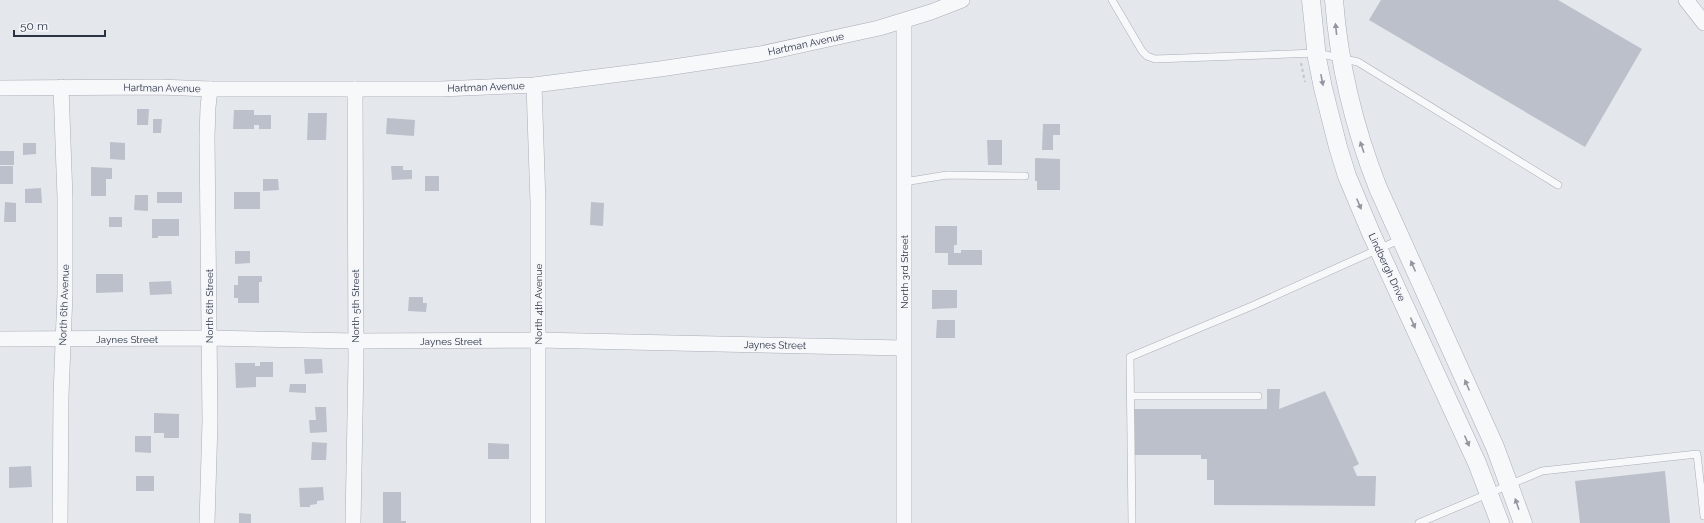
<svg xmlns="http://www.w3.org/2000/svg" width="1704" height="523" font-family="Raleway,sans-serif">
<rect width="100%" height="100%" fill="#e4e7ec"/>
<g fill="#bbc0ca">
<polygon points="1381,0 1558,0 1642,49 1585,147 1369,20"/>
<polygon points="137,109 149,109 148,125 137,125"/>
<polygon points="234,110 254,110 254,115 271,115 271,129 259,129 259,125 254,125 254,129 233,129"/>
<polygon points="308,113 327,113 326,140 307,140"/>
<polygon points="387,118 415,120 414,136 386,134"/>
<polygon points="153,119 162,119 161,133 153,133"/>
<polygon points="1043,124 1060,124 1060,135 1053,135 1053,150 1042,150"/>
<polygon points="987,140 1002,140 1002,165 988,165"/>
<polygon points="110,142 125,143 125,160 110,159"/>
<polygon points="23,143 36,143 36,154 23,155"/>
<rect x="0" y="151" width="14" height="14"/>
<polygon points="1035,158 1060,159 1060,190 1037,190 1037,181 1035,181"/>
<rect x="0" y="166" width="13" height="18"/>
<polygon points="391,166 403,166 403,170 412,170 412,179 392,180"/>
<polygon points="91,167 112,168 112,179 106,179 106,196 91,196"/>
<rect x="425" y="176" width="14" height="15"/>
<polygon points="263,179 278,179 279,190 263,191"/>
<polygon points="41,188 42,203 25,203 25,189"/>
<rect x="157" y="192" width="25" height="11"/>
<rect x="234" y="192" width="26" height="17"/>
<polygon points="135,195 148,195 148,211 134,210"/>
<polygon points="5,202 16,203 16,222 4,222"/>
<polygon points="591,202 604,203 603,226 590,225"/>
<rect x="109" y="217" width="13" height="10"/>
<polygon points="152,219 179,219 179,236 158,236 158,238 152,238"/>
<polygon points="935,226 957,226 957,245 954,245 954,253 961,253 961,250 982,250 982,265 948,265 948,253 935,253"/>
<polygon points="235,251 250,251 250,263 235,264"/>
<polygon points="96,274 123,274 123,292 96,293"/>
<polygon points="238,276 262,276 262,282 259,282 259,303 238,303 238,298 234,298 234,285 238,285"/>
<polygon points="171,281 172,294 150,295 149,282"/>
<polygon points="932,290 957,290 957,308 932,309"/>
<polygon points="409,297 423,297 423,303 427,303 426,312 408,311"/>
<polygon points="937,320 955,320 955,338 936,338"/>
<polygon points="304,359 322,359 323,373 305,374"/>
<polygon points="260,362 273,362 273,377 256,377 256,387 236,388 235,363 255,363 255,366 260,366"/>
<polygon points="290,384 306,384 306,393 289,392"/>
<polygon points="1267,389 1280,389 1279,409 1325,391 1359,464 1353,467 1357,476 1376,476 1375,506 1214,505 1214,480 1207,480 1207,459 1201,459 1201,455 1134,455 1134,409 1267,409"/>
<polygon points="315,407 326,407 327,432 310,433 309,420 316,420"/>
<polygon points="154,413 179,414 179,438 164,438 164,433 154,433"/>
<polygon points="135,436 151,436 151,453 135,452"/>
<polygon points="312,442 327,443 326,460 311,460"/>
<polygon points="488,443 509,444 509,459 488,459"/>
<polygon points="31,466 32,487 9,488 9,467"/>
<polygon points="1665,471 1670,523 1580,523 1575,481"/>
<rect x="136" y="476" width="18" height="15"/>
<polygon points="323,487 324,500 317,501 317,504 310,505 310,507 300,507 299,488"/>
<polygon points="383,492 401,492 401,521 406,521 406,523 383,523"/>
<polygon points="239,513 251,514 251,523 239,523"/>
</g>
<g fill="none" stroke-linecap="round" stroke-linejoin="round">
<defs>
<g id="service">
<polyline points="1112,0 1142,51 1147,56 1155,59 1317,53 1358,62 1558,185"/>
<polyline points="904,182 947,175 1025,176"/>
<polyline points="1131,396 1258,396"/>
<polyline points="1132,523 1130,357 1252,306 1401,239"/>
<polyline points="1419,523 1542,471 1697,454 1704,516"/>
</g>
<g id="minor">
<polyline points="1686,0 1704,23"/>
<polyline points="904,21 904,523"/>
<polyline points="534,85 538,203 538,523"/>
<polyline points="0,88 159,87 210,89 441,89 534,85 660,69 760,54 879,28 931,12 962,0"/>
<polyline points="0,339 209,338 355,341 538,340 903,348"/>
<polyline points="60,523 61,396 65,293 65,198 61,87"/>
<polyline points="207,523 210,421 207,137 208,107 210,89"/>
<polyline points="353,523 356,362 355,89"/>
</g>
<g id="tertiary">
<polyline points="1311,0 1317,58 1323,88 1338,147 1347,176 1371,233 1477,463 1500,523"/>
<path d="M1334,0C1339,66 1354,127 1378,188L1495,447L1523,523"/>
</g>
</defs>
<use href="#service" stroke="#a9aeb7" stroke-width="8"/>
<use href="#minor" stroke="#a9aeb7" stroke-width="16"/>
<use href="#tertiary" stroke="#a9aeb7" stroke-width="19"/>
<polyline stroke="#c2c5cb" stroke-width="2" stroke-dasharray="3 3" stroke-linecap="butt" points="1301,63 1305,82"/>
<use href="#service" stroke="#f7f8fa" stroke-width="7"/>
<use href="#minor" stroke="#f7f8fa" stroke-width="15"/>
<use href="#tertiary" stroke="#f7f8fa" stroke-width="18"/>
</g>
<defs><path id="oneway-solid" d="M-6-.8H1V-3.2L6.5 0L1 3.2V.8H-6Z"/></defs>
<g fill="#9196a0">
<use href="#oneway-solid" transform="translate(1336 29) rotate(-96)"/>
<use href="#oneway-solid" transform="translate(1322 80) rotate(79)"/>
<use href="#oneway-solid" transform="translate(1362 147) rotate(-109)"/>
<use href="#oneway-solid" transform="translate(1359 204) rotate(67)"/>
<use href="#oneway-solid" transform="translate(1413 266) rotate(-114)"/>
<use href="#oneway-solid" transform="translate(1413 323) rotate(66)"/>
<use href="#oneway-solid" transform="translate(1467 385) rotate(-114)"/>
<use href="#oneway-solid" transform="translate(1467 441) rotate(66)"/>
<use href="#oneway-solid" transform="translate(1517 504) rotate(-109)"/>
</g>
<g text-anchor="middle" dominant-baseline="central" stroke-width="3" stroke-linejoin="round" paint-order="stroke">
<g font-size="10" fill="#2b3445" stroke="#f4f6f9">
<text transform="translate(806 44) rotate(-12)">Hartman Avenue</text>
<text transform="translate(486 87) rotate(-2)">Hartman Avenue</text>
<text transform="translate(162 88) rotate(1)">Hartman Avenue</text>
<text transform="translate(1387 267) rotate(65)">Lindbergh Drive</text>
<text transform="translate(904 272) rotate(-90)">North 3rd Street</text>
<text transform="translate(538 304) rotate(-90)">North 4th Avenue</text>
<text transform="translate(64 305) rotate(-88)">North 6th Avenue</text>
<text transform="translate(209 306) rotate(-90)">North 6th Street</text>
<text transform="translate(355 306) rotate(-90)">North 5th Street</text>
<text x="127" y="339">Jaynes Street</text>
<text x="451" y="341">Jaynes Street</text>
<text transform="translate(775 345) rotate(1)">Jaynes Street</text>
</g>
</g>
<path d="M14 30v6h91v-6" fill="none" stroke="#2b3445" stroke-width="2"/>
<text x="20" y="30" font-size="12" fill="#2b3445" stroke="#f4f6f9" stroke-width="3" paint-order="stroke">50 m</text>
</svg>
